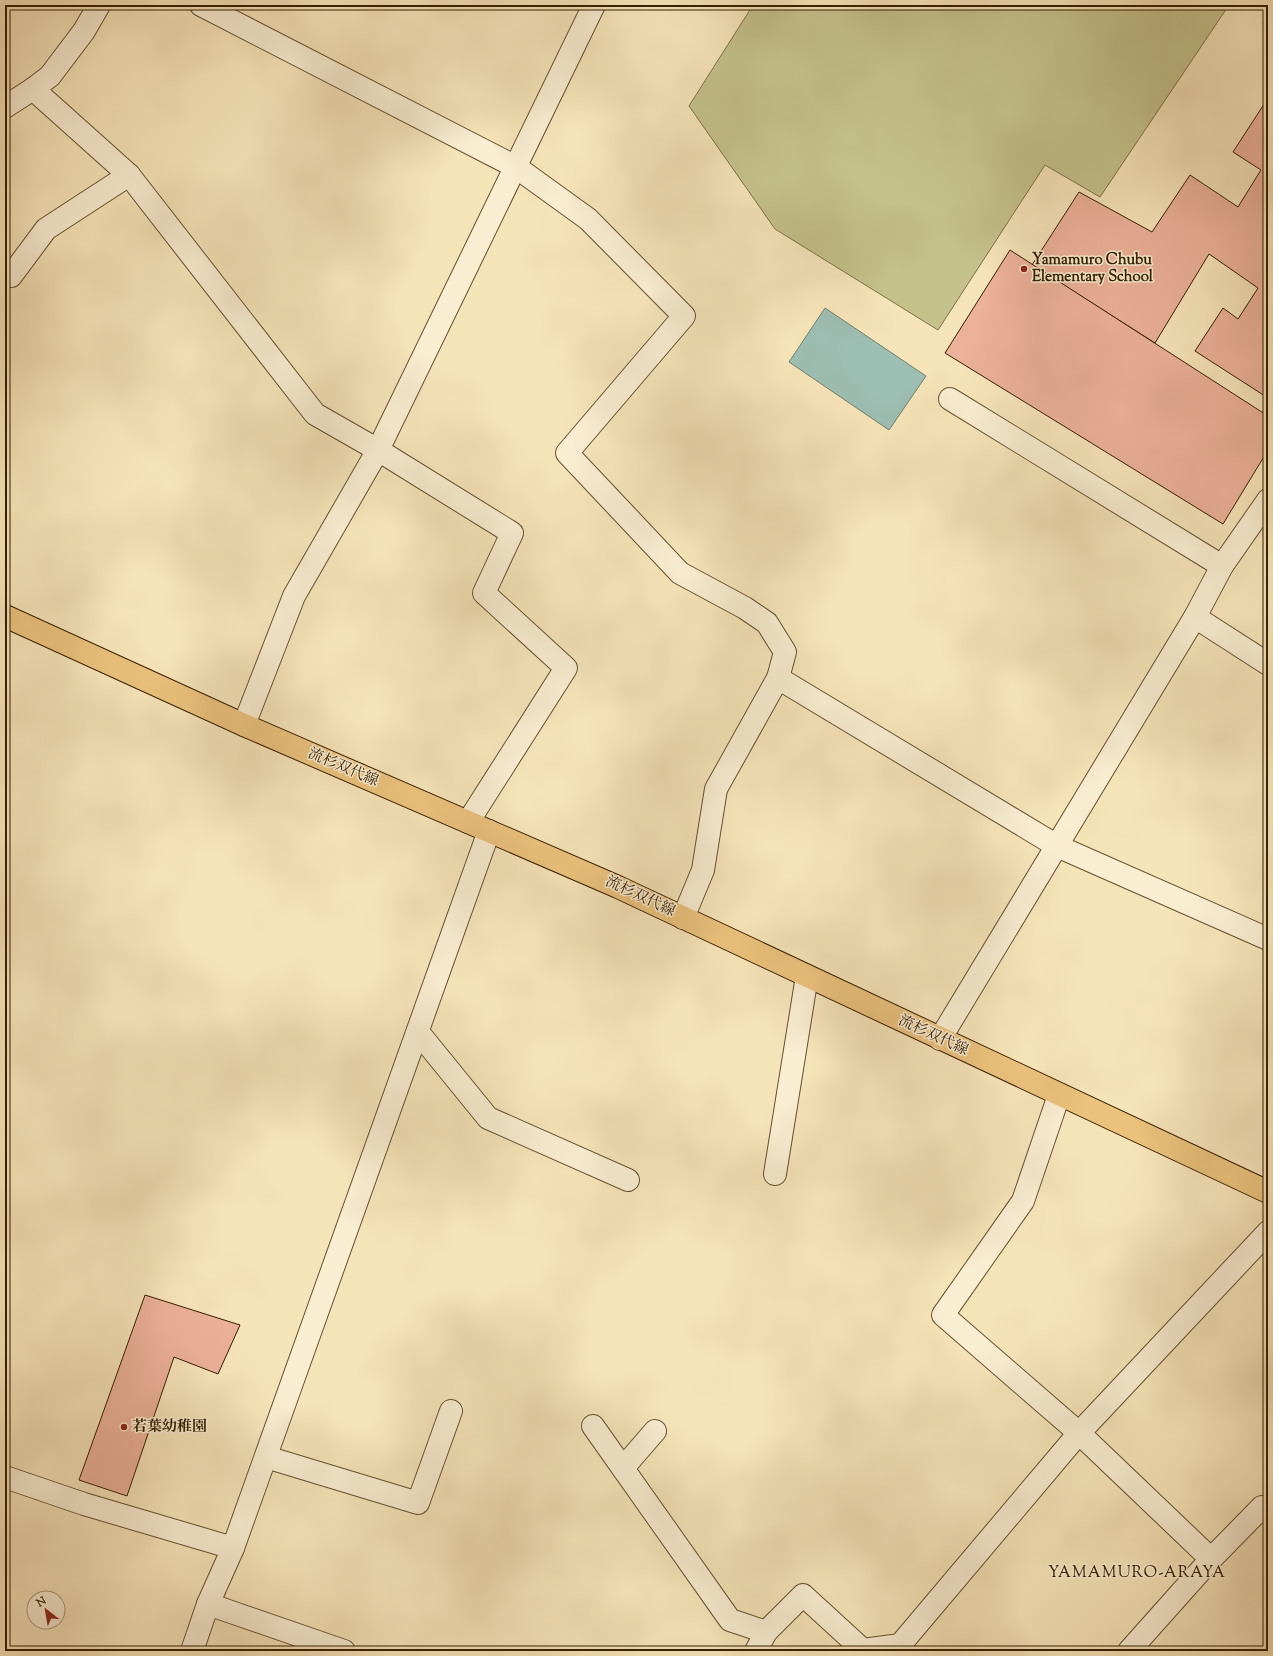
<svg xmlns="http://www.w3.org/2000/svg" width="1273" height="1656" font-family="'Sorts Mill Goudy','Noto Serif JP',serif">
<rect width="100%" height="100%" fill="#f6e4b9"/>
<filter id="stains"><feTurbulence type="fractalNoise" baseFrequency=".005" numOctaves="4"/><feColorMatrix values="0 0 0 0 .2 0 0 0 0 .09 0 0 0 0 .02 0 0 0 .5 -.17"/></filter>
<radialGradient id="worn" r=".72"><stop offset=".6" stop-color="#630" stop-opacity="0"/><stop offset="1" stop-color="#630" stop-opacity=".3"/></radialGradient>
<polygon fill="#c4c18a" stroke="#7c7045" points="753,5 1229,5 1100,197 1045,165 938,330 775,229 689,106"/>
<polygon fill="#9dbeb3" stroke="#737e6b" points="825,308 926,376 889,430 789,362"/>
<g fill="#ecb199" stroke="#351e00">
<polygon points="1268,16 1268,27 1263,24"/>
<polygon points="1268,98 1268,398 1195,351 1223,308 1238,319 1258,288 1209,254 1155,343 1032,265 1079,192 1152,232 1190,175 1238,207 1261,170 1233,152"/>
<polygon points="1010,250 1268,416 1268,450 1223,524 945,353"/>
<polygon points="145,1295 240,1325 218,1374 174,1357 127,1496 79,1480"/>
</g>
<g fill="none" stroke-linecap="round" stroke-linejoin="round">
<defs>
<g id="minor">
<polyline points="201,5 516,167 588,219 684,316 567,453 680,573 745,608 767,623 785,652 778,678"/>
<polyline points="33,89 50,76 84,31 99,5"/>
<polyline points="5,107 33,89 129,175 315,414 378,450 512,533 484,593 566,668 468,822"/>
<polyline points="11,276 46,229 129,175"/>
<polyline points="950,399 1222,566"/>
<polyline points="1195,617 1268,664"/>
<polyline points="244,725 294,596 378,450 594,5"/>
<polyline points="683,918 703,870 716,789 778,678 1057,846 1268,939"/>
<polyline points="418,1032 488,1118 628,1180"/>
<polyline points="940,1039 1195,617 1222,566 1268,500"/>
<polyline points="1059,1095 1023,1201 943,1315 1079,1433 1211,1559"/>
<polyline points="775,1174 807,976"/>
<polyline points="593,1426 730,1620 766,1632"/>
<polyline points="266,1457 418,1503 451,1411"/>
<polyline points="623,1468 655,1431"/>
<polyline points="5,1477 84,1504 233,1548"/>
<polyline points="208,1604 344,1651"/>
<polyline points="192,1651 208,1604 233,1548 489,831"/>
<polyline points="756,1651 766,1632 803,1595 863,1650 900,1645 1079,1433 1268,1232"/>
<polyline points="1129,1651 1211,1559 1262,1507"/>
</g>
<polyline id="major" points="5,616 244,725 618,887 1268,1192"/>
</defs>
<use href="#minor" stroke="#65502e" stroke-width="24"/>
<use href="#major" stroke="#351e00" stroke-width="24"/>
<use href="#minor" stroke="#f9edd2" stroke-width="22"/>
<use href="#major" stroke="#ebc27c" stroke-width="22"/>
</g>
<g fill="#8f2418" stroke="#f9edd2" stroke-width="1.5">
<circle cx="1024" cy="269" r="4"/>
<circle cx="124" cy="1427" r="4"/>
</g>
<g text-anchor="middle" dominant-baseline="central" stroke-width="3" stroke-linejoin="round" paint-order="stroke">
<g font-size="15" font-weight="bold" fill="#351e00" stroke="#f9edd2" text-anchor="start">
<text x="1032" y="260">Yamamuro Chubu<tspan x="1032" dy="17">Elementary School</tspan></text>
<text x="132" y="1427">若葉幼稚園</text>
</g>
<g font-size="15" fill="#351e00" stroke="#f9edd2">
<text transform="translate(343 768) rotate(23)">流杉双代線</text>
<text transform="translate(640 897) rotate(25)">流杉双代線</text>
<text transform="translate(933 1036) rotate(25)">流杉双代線</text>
</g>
<g font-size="16" letter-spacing="1" fill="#351e00" stroke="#f9edd2">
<text x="1137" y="1573">YAMAMURO-ARAYA</text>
</g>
</g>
<rect width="1273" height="1656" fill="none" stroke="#f6e4b9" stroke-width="20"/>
<rect x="6" y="6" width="1261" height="1644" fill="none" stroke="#351e00" stroke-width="2"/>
<rect x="10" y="10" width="1253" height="1636" fill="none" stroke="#351e00"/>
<g transform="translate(46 1610) rotate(329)"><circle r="19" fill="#f9edd2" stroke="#ab9a7e"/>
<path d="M0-3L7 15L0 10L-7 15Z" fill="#8f2418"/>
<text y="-6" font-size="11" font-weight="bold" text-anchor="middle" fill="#351e00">N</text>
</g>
<rect width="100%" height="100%" filter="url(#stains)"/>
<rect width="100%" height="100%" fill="url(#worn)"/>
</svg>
